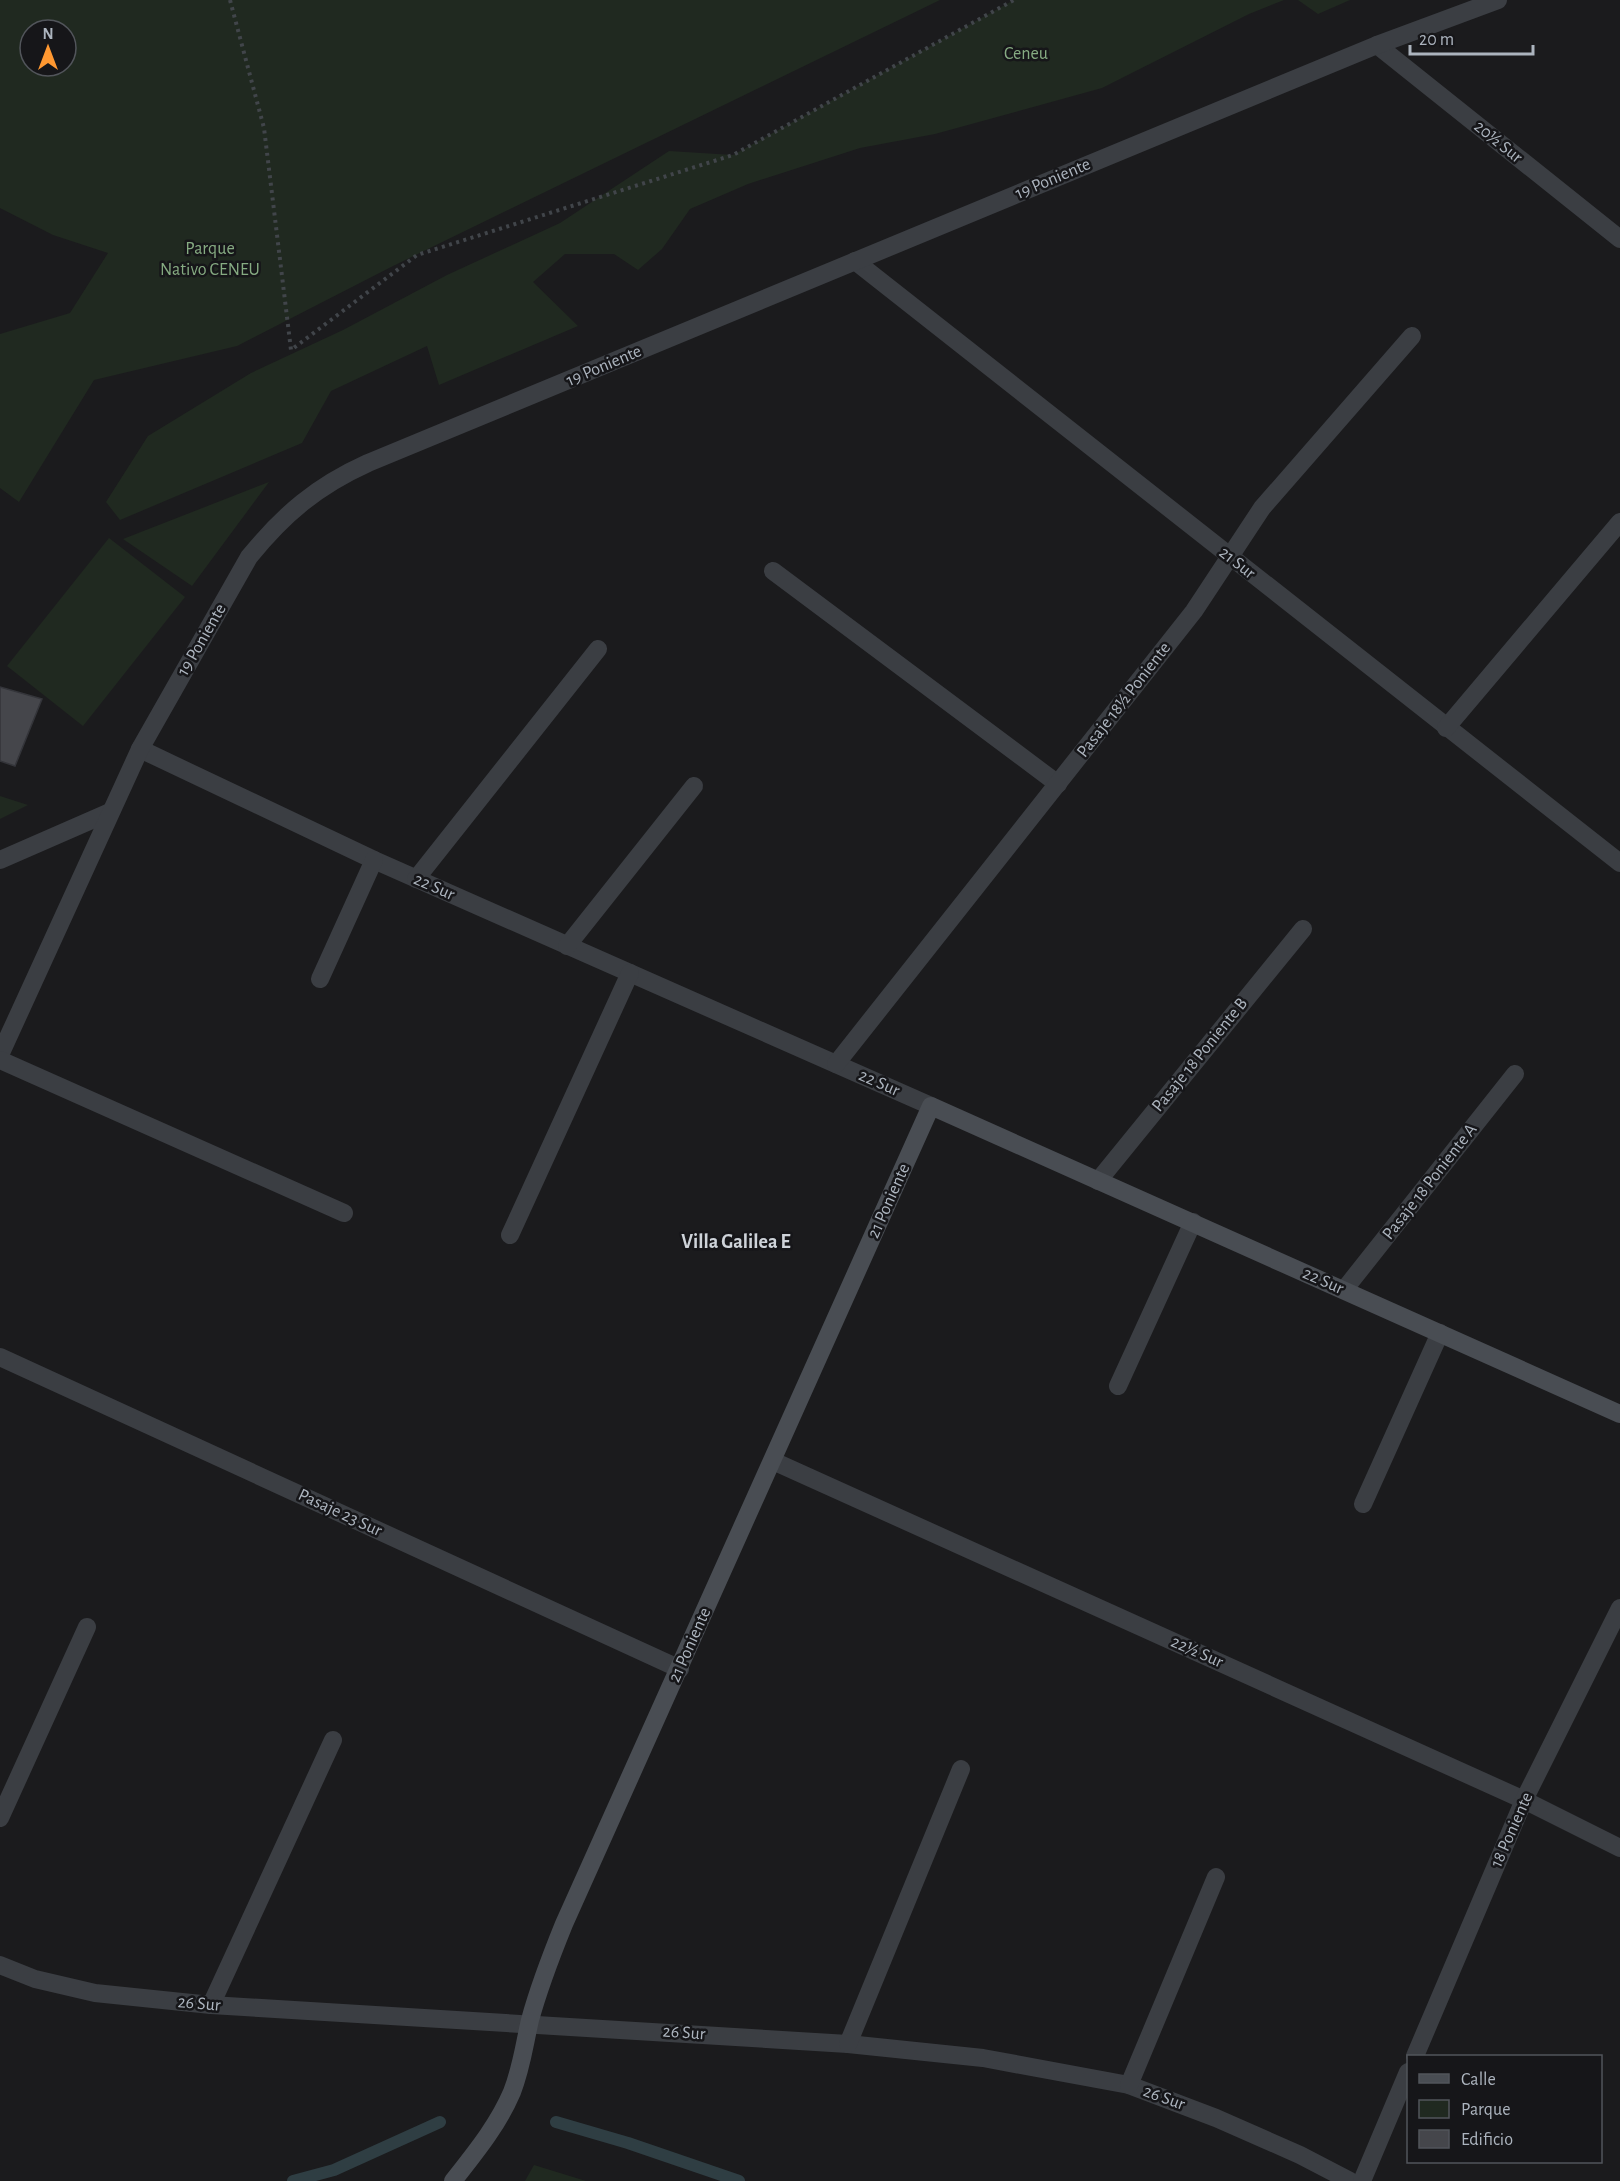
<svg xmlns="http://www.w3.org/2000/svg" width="1620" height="2181" font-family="'Alegreya Sans',sans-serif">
<rect width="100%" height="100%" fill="#1b1b1d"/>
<g fill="#202920" fill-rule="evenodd">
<path d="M0,0H940L393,266L237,346L94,380L19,502L0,488V334L70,313L108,253L53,235L0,208ZM30,30H66V66H30Z"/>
<polygon points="1014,0 1284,0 1249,14 1102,88 935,134 860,148 748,184 690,209 662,249 638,270 614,254 565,254 533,282 578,326 439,385 427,346 331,391 302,443 120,520 106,502 148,436 251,373 343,330 447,275 560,223 669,151 733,155"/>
<polygon points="1298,0 1350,0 1318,14"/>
<polygon points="269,482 192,586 123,539"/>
<polygon points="109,538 185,597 83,726 7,666"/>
<polygon points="0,796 28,805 0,819"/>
<polygon points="534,2165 586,2181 525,2181"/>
</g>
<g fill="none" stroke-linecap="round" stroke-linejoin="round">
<g stroke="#2f3e43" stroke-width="12">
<polyline points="556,2122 628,2143 739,2181"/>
<polyline points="293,2181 334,2170 440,2122"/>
</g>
</g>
<polygon fill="#45464b" stroke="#34353a" stroke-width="1.5" points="0,687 42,699 15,766 0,761"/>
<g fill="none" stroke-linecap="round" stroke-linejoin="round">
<polyline stroke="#41454a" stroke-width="4" stroke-dasharray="3 4.5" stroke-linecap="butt" points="230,0 264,128 291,350 417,255 733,155 1014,0"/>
<g stroke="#3b3e43" stroke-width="18">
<polyline points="1377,45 1620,239"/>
<polyline points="855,261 1620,863"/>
<polyline points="773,571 1058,784"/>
<polyline points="1446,728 1620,522"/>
<polyline points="140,749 374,860 931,1106"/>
<polyline points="0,860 110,812"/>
<polyline points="416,879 598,649"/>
<polyline points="567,946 694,786"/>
<polyline points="320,979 374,860"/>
<path d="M0,1055L140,749L249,557C284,514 317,486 368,463L1377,45L1498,0"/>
<polyline points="0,1060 344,1213"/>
<polyline points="836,1064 1194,611 1262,508 1412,336"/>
<polyline points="1098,1181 1303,929"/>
<polyline points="510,1235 630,973"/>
<polyline points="1344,1290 1515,1074"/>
<polyline points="0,1357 680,1669"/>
<polyline points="1118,1386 1193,1222"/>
<polyline points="773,1461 1524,1800 1620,1848"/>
<polyline points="1363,1504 1440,1333"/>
<polyline points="0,1818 87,1627"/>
<polyline points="0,1965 35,1979 95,1993 211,2005 848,2044 983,2058 1129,2085 1216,2118 1300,2155 1350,2181"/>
<polyline points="211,2005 333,1740"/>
<polyline points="848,2044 961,1769"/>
<polyline points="1415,2056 1524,1800 1620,1608"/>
<polyline points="1129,2085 1216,1877"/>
<polyline points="1362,2181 1408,2072"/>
</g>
<path stroke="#494d53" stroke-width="18" d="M453,2181C475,2153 498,2125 512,2092C522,2066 524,2046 530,2020C539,1987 551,1956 564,1924L931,1106L1620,1414"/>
</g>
<g text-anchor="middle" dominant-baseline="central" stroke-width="5" stroke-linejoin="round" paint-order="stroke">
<g font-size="18" fill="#86ab82" stroke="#161619">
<text x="1026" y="54">Ceneu</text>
<text x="210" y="249">Parque<tspan x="210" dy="21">Nativo CENEU</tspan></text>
</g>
<g font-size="18" fill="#acb4be" stroke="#161619">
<text transform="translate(1498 142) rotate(39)">20½ Sur</text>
<text transform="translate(1053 179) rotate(-23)">19 Poniente</text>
<text transform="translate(604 366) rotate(-23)">19 Poniente</text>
<text transform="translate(1237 563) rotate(38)">21 Sur</text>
<text transform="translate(202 640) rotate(-60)">19 Poniente</text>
<text transform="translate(1124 700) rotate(-52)">Pasaje 18½ Poniente</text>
<text transform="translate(434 887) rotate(24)">22 Sur</text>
<text transform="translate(1200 1055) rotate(-51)">Pasaje 18 Poniente B</text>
<text transform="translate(879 1083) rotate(24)">22 Sur</text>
<text transform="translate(1430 1182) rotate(-52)">Pasaje 18 Poniente A</text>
<text transform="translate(889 1201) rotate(-66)">21 Poniente</text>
<text transform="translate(1323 1281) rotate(24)">22 Sur</text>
<text transform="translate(340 1513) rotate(25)">Pasaje 23 Sur</text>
<text transform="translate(690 1645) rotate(-66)">21 Poniente</text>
<text transform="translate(1197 1652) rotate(24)">22½ Sur</text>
<text transform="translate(1512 1830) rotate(-66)">18 Poniente</text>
<text transform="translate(199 2004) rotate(5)">26 Sur</text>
<text transform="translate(684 2033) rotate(4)">26 Sur</text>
<text transform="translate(1164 2098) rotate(20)">26 Sur</text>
</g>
<g font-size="20" font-weight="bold" fill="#ced3d9" stroke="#161619">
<text x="736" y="1242">Villa Galilea E</text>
</g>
</g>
<rect x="1407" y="2055" width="195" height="108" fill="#161619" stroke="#52555b" stroke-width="1.5"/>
<rect x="1419" y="2074" width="30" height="9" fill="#494d53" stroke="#52555b" stroke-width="1.5"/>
<text x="1461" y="2085" font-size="18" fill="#acb4be">Calle</text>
<rect x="1419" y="2100" width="30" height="18" fill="#202920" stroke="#52555b" stroke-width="1.5"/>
<text x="1461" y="2115" font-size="18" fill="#acb4be">Parque</text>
<rect x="1419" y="2130" width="30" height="18" fill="#45464b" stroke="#52555b" stroke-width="1.5"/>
<text x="1461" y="2145" font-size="18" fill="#acb4be">Edificio</text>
<g transform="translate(48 48)"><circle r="28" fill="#161619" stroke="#52555b" stroke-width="1.5"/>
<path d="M0-4.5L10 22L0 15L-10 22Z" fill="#ff9831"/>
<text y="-9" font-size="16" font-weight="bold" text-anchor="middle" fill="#acb4be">N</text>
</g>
<path d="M1410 45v9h123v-9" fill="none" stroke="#acb4be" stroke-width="3"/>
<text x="1419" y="45" font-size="18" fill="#acb4be" stroke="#161619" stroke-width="4.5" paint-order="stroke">20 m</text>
</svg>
